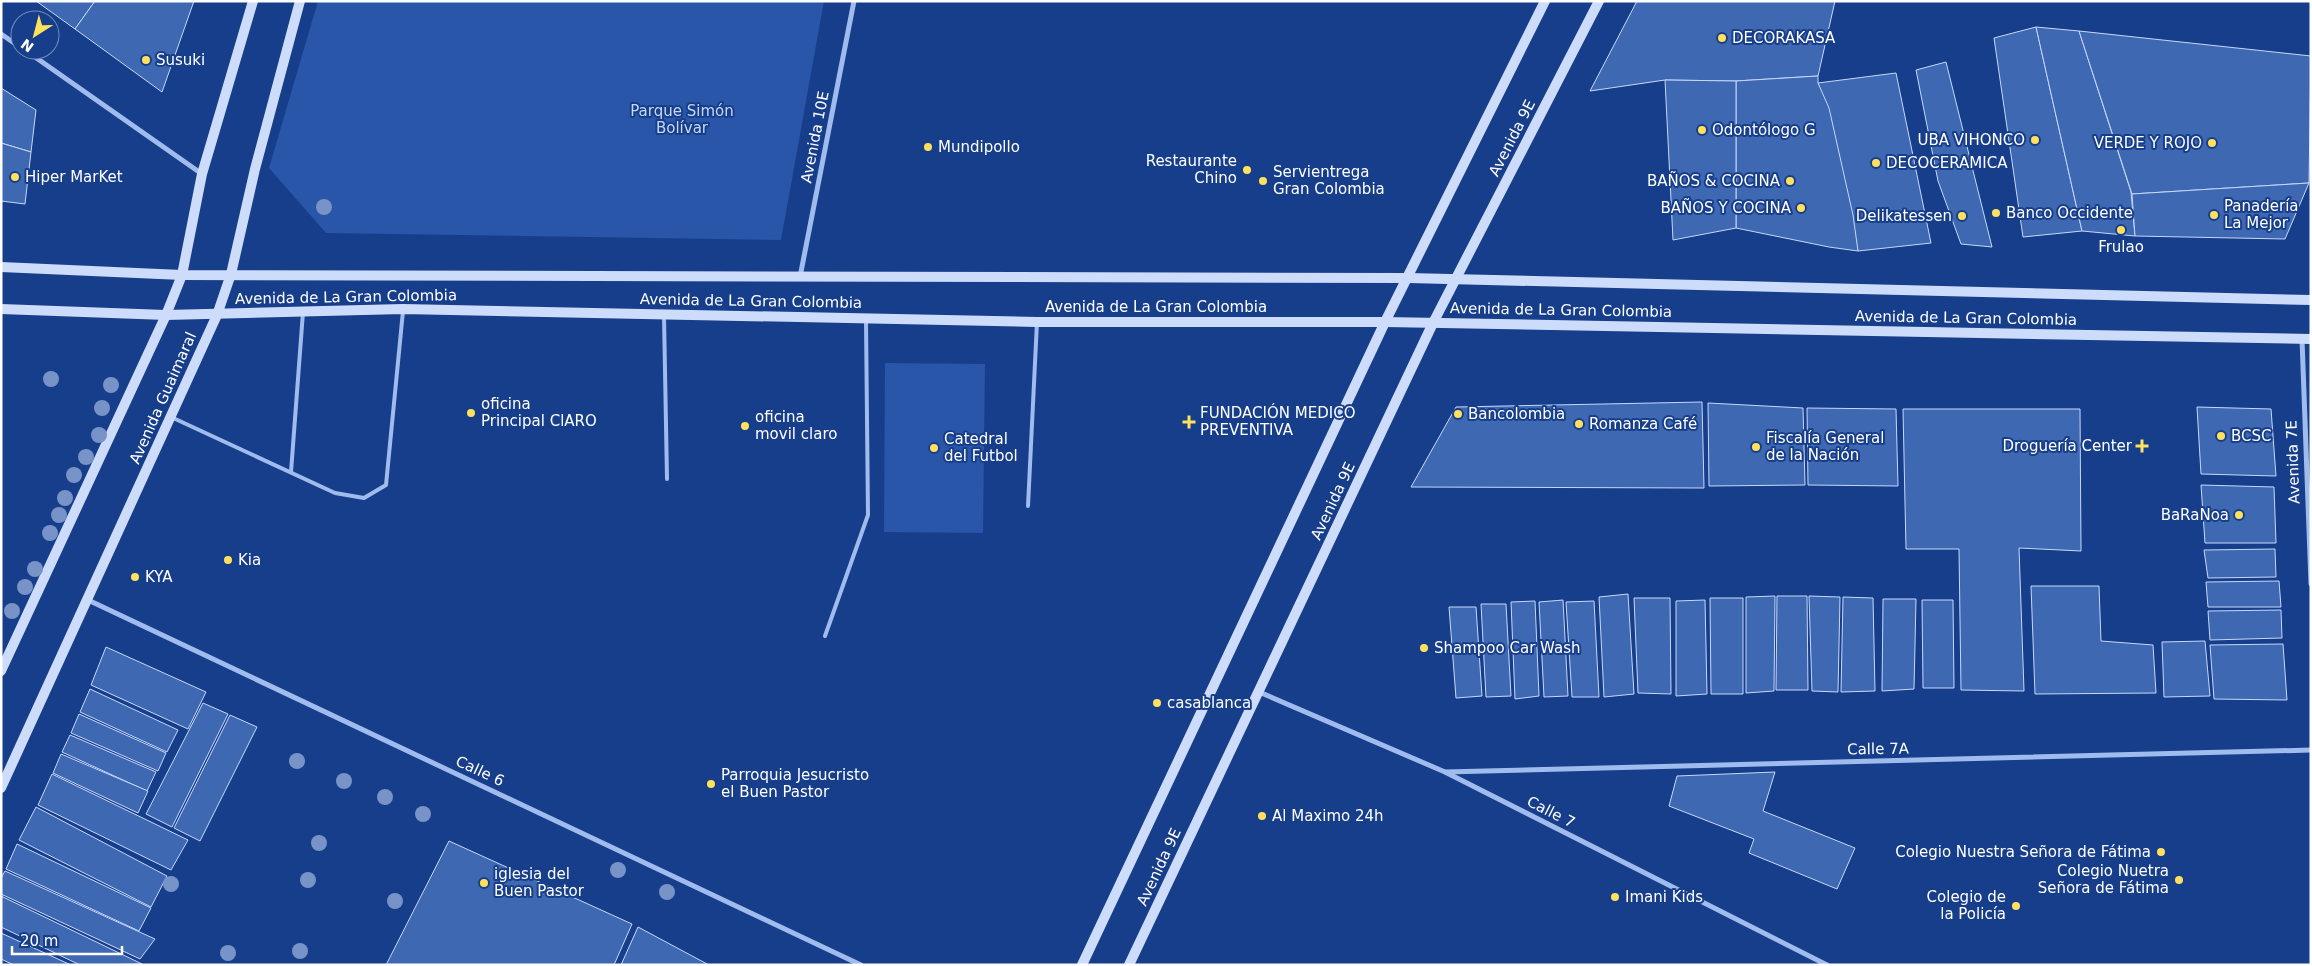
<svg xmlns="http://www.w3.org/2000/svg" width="2312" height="966" font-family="'DejaVu Sans',sans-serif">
<rect width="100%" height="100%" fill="#173e8a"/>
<g fill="#2956a9">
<polygon points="318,1 824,1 781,240 326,233 269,168"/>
<polygon points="885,363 985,364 983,533 884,532"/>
</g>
<g fill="#3f68b3" stroke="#c6d8fa">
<polygon points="36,1 95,1 75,29"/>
<polygon points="95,1 194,1 162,92 75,29"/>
<polygon points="1637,1 1835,1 1818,76 1736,81 1665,80 1590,91"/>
<polygon points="2036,27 2082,231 2023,237 1994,38"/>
<polygon points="2036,27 2079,31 2131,192 2135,236 2082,231"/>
<polygon points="2079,31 2311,56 2309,183 2132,194"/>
<polygon points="1946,62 1992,247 1961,244 1938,181 1916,70"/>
<polygon points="1896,73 1931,243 1858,251 1818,83"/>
<polygon points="1818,76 1818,83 1829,108 1853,215 1858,251 1829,247 1736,228 1736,81"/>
<polygon points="1665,80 1736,81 1736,228 1673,240"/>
<polygon points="1,88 36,110 31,152 1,143"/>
<polygon points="1,143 31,152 25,204 1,201"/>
<polygon points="2309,183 2285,239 2135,236 2132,194"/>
<polygon points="1702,402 1704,488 1411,487 1456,407"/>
<polygon points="1708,403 1803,408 1805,485 1709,486"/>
<polygon points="2197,407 2271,409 2276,476 2201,474"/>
<polygon points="1807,408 1896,409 1898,486 1808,485"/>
<polygon points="1903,409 2080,409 2081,551 2019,548 2024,691 1961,690 1959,549 1906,549"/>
<polygon points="2201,485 2274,487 2276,543 2205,543"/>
<polygon points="2275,549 2276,577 2208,578 2204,550"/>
<polygon points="2279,581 2281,607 2208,607 2206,582"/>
<polygon points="2031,586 2099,586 2101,641 2153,645 2156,693 2035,694"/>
<polygon points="1628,594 1634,694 1604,697 1599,597"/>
<polygon points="1775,596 1774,691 1746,693 1746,597"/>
<polygon points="1777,596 1807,596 1808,690 1776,690"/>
<polygon points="1809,596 1840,597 1838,692 1812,691"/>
<polygon points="1843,597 1873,598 1875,691 1841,692"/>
<polygon points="1634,598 1670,598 1671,694 1638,693"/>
<polygon points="1710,598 1743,598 1743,694 1711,694"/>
<polygon points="1883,599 1916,599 1914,689 1882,691"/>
<polygon points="1563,600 1568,696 1544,697 1539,602"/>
<polygon points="1705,600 1707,694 1676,696 1676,601"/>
<polygon points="1922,600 1953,600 1954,688 1923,688"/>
<polygon points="1535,601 1539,696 1515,699 1511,602"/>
<polygon points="1594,601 1599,697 1572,697 1566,602"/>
<polygon points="1481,604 1506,604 1511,696 1486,697"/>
<polygon points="1449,607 1476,607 1482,696 1456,698"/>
<polygon points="2281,610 2282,638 2210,640 2208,611"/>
<polygon points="2205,641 2210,696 2164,697 2162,642"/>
<polygon points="2283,644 2287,700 2214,699 2210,645"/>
<polygon points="106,647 206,692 188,729 91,685"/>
<polygon points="90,689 178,730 167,752 80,712"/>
<polygon points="203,703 228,714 172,827 146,814"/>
<polygon points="79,714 166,753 158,771 71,733"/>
<polygon points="230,715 257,727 200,841 174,828"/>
<polygon points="70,735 156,772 147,791 62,752"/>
<polygon points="61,754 148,791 138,813 53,773"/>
<polygon points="1775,772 1763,811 1855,848 1837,889 1749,853 1754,839 1669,806 1677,776"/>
<polygon points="52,774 188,840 171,870 38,805"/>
<polygon points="36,807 167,876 151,907 19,840"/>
<polygon points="449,841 632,924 614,965 386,965"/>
<polygon points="17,844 151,908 139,931 6,869"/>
<polygon points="5,871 155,939 140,959 1,894 1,878"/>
<polygon points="1,896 142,964 80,965 1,927"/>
<polygon points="638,927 709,965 621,965"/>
<polygon points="1,933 71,965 14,965 1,959"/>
</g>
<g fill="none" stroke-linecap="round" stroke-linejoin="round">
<g stroke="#a0bcee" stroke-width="4">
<polyline points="664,316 667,479"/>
<polyline points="171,417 335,493 364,498 386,485 403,311"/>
<polyline points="291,472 303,312"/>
<polyline points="1028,506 1037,322"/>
<polyline points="825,636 868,515 866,320"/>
</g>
<g stroke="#a0bcee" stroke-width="5">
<polyline points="1,34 20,47"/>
<polyline points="25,50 202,174"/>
<polyline points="800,277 854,1"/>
<polyline points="2302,339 2311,584"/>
<polyline points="88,600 861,965"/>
<polyline points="1259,692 1445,772 1827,965"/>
<polyline points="1445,772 2311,750"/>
</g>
<g stroke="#cddcfa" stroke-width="10">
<polyline points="1,267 182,275 1408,278 2311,300"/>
<polyline points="1,309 166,315 403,309 1037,322 1385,322 2311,339"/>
<polyline points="1,671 166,315 182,275 202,174 253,1"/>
<polyline points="1,788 217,315 231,274 255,169 300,1"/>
<polyline points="1082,965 1385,322 1545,1"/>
<polyline points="1129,965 1433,323 1599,1"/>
</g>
</g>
<g fill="#7793c8">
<circle cx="324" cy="207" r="8"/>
<circle cx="51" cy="379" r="8"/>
<circle cx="111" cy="385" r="8"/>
<circle cx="102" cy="408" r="8"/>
<circle cx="99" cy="435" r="8"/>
<circle cx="86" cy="457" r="8"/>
<circle cx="74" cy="475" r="8"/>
<circle cx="65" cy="498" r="8"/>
<circle cx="59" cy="515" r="8"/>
<circle cx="50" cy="533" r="8"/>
<circle cx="35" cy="569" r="8"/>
<circle cx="25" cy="587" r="8"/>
<circle cx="12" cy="611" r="8"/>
<circle cx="297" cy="761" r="8"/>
<circle cx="344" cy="781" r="8"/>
<circle cx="385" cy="797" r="8"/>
<circle cx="423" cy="814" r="8"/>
<circle cx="319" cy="843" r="8"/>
<circle cx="618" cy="870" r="8"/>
<circle cx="308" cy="880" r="8"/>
<circle cx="171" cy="884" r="8"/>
<circle cx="667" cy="892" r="8"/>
<circle cx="395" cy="901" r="8"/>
<circle cx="300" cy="951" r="8"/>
<circle cx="228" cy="953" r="8"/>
</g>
<g fill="#ffe15d" stroke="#173e8a" stroke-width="2">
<circle cx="1722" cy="38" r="5"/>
<circle cx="146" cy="60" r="5"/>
<circle cx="1702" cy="130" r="5"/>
<circle cx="2035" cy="140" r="5"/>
<circle cx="2212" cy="143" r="5"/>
<circle cx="928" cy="147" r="5"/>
<circle cx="1876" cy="163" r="5"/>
<circle cx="1247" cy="170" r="5"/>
<circle cx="15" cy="177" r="5"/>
<circle cx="1263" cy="181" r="5"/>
<circle cx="1790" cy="181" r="5"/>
<circle cx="1801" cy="208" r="5"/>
<circle cx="1996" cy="213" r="5"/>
<circle cx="2214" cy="215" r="5"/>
<circle cx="1962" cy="216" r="5"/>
<circle cx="2121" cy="230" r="5"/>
<circle cx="471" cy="413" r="5"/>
<circle cx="1458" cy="414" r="5"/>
<path d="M1186.5 414.5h5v5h5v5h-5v5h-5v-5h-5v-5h5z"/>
<circle cx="1579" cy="424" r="5"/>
<circle cx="745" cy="426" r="5"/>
<circle cx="2221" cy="436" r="5"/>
<path d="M2139.5 438.5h5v5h5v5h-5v5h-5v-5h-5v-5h5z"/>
<circle cx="1756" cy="447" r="5"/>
<circle cx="934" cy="448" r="5"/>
<circle cx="2239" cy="515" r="5"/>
<circle cx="228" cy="560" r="5"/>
<circle cx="135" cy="577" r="5"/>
<circle cx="1424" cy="648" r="5"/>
<circle cx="1157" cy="703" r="5"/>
<circle cx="711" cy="784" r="5"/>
<circle cx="1262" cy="816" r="5"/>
<circle cx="2161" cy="852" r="5"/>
<circle cx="2179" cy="880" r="5"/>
<circle cx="484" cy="883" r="5"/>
<circle cx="1615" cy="897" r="5"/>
<circle cx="2016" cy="906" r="5"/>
</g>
<g text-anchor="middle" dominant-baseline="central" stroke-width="4" stroke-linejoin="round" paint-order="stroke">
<g font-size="15" fill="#fff" stroke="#173e8a" text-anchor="start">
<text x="1732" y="38">DECORAKASA</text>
<text x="156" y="60">Susuki</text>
<text x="1712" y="130">Odontólogo G</text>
<text x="2025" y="140" text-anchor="end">UBA VIHONCO</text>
<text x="2202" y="143" text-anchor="end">VERDE Y ROJO</text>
<text x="938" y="147">Mundipollo</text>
<text x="1237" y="161" text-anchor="end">Restaurante<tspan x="1237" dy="17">Chino</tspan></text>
<text x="1886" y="163">DECOCERAMICA</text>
<text x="1273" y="172">Servientrega<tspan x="1273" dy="17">Gran Colombia</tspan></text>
<text x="25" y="177">Hiper MarKet</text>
<text x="1780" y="181" text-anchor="end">BAÑOS &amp; COCINA</text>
<text x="2224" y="206">Panadería<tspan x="2224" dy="17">La Mejor</tspan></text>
<text x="1791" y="208" text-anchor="end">BAÑOS Y COCINA</text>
<text x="2006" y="213">Banco Occidente</text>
<text x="1952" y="216" text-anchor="end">Delikatessen</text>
<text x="2121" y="247" text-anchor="middle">Frulao</text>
<text x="481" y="404">oficina<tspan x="481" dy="17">Principal ClARO</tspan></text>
<text x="1200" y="413">FUNDACIÓN MEDICO<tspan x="1200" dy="17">PREVENTIVA</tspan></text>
<text x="1468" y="414">Bancolombia</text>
<text x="755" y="417">oficina<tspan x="755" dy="17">movil claro</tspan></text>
<text x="1589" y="424">Romanza Café</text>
<text x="2231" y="436">BCSC</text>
<text x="1766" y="438">Fiscalía General<tspan x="1766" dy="17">de la Nación</tspan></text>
<text x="944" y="439">Catedral<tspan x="944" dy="17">del Futbol</tspan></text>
<text x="2132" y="446" text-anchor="end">Droguería Center</text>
<text x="2229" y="515" text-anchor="end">BaRaNoa</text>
<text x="238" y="560">Kia</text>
<text x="145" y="577">KYA</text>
<text x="1434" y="648">Shampoo Car Wash</text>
<text x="1167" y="703">casablanca</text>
<text x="721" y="775">Parroquia Jesucristo<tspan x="721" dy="17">el Buen Pastor</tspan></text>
<text x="1272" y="816">Al Maximo 24h</text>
<text x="2151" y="852" text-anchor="end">Colegio Nuestra Señora de Fátima</text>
<text x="2169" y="871" text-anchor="end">Colegio Nuetra<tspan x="2169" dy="17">Señora de Fátima</tspan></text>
<text x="494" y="874">iglesia del<tspan x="494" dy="17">Buen Pastor</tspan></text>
<text x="1625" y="897">Imani Kids</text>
<text x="2006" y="897" text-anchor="end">Colegio de<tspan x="2006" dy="17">la Policía</tspan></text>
</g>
<g font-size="15" fill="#c6d8fa" stroke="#173e8a">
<text x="682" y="111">Parque Simón<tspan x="682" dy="17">Bolívar</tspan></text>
</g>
<g font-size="15" fill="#fff" stroke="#173e8a">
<text transform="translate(815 137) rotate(-79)">Avenida 10E</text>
<text transform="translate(1512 138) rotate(-63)">Avenida 9E</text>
<text transform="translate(346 297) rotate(-1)">Avenida de La Gran Colombia</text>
<text transform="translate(751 301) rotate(1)">Avenida de La Gran Colombia</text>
<text x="1156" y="307">Avenida de La Gran Colombia</text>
<text transform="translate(1561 310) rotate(1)">Avenida de La Gran Colombia</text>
<text transform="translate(1966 318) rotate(1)">Avenida de La Gran Colombia</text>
<text transform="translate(163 398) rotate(-66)">Avenida Guaimaral</text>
<text transform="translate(2293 462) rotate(-92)">Avenida 7E</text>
<text transform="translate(1333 501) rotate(-65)">Avenida 9E</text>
<text transform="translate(1878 749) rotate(-1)">Calle 7A</text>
<text transform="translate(480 771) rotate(25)">Calle 6</text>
<text transform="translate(1551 812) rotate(27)">Calle 7</text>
<text transform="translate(1159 867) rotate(-65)">Avenida 9E</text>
</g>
</g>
<rect width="2312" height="966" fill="none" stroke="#ffffff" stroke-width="5"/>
<g transform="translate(35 35) rotate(216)"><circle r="24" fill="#173e8a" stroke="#748bb9"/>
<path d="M0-4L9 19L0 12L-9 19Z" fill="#ffe15d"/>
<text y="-8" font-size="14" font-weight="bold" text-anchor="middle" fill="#ffffff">N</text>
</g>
<path d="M12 946v8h110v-8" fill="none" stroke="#ffffff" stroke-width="2.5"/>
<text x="20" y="946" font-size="15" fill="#ffffff" stroke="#173e8a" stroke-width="4" paint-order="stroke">20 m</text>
</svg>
